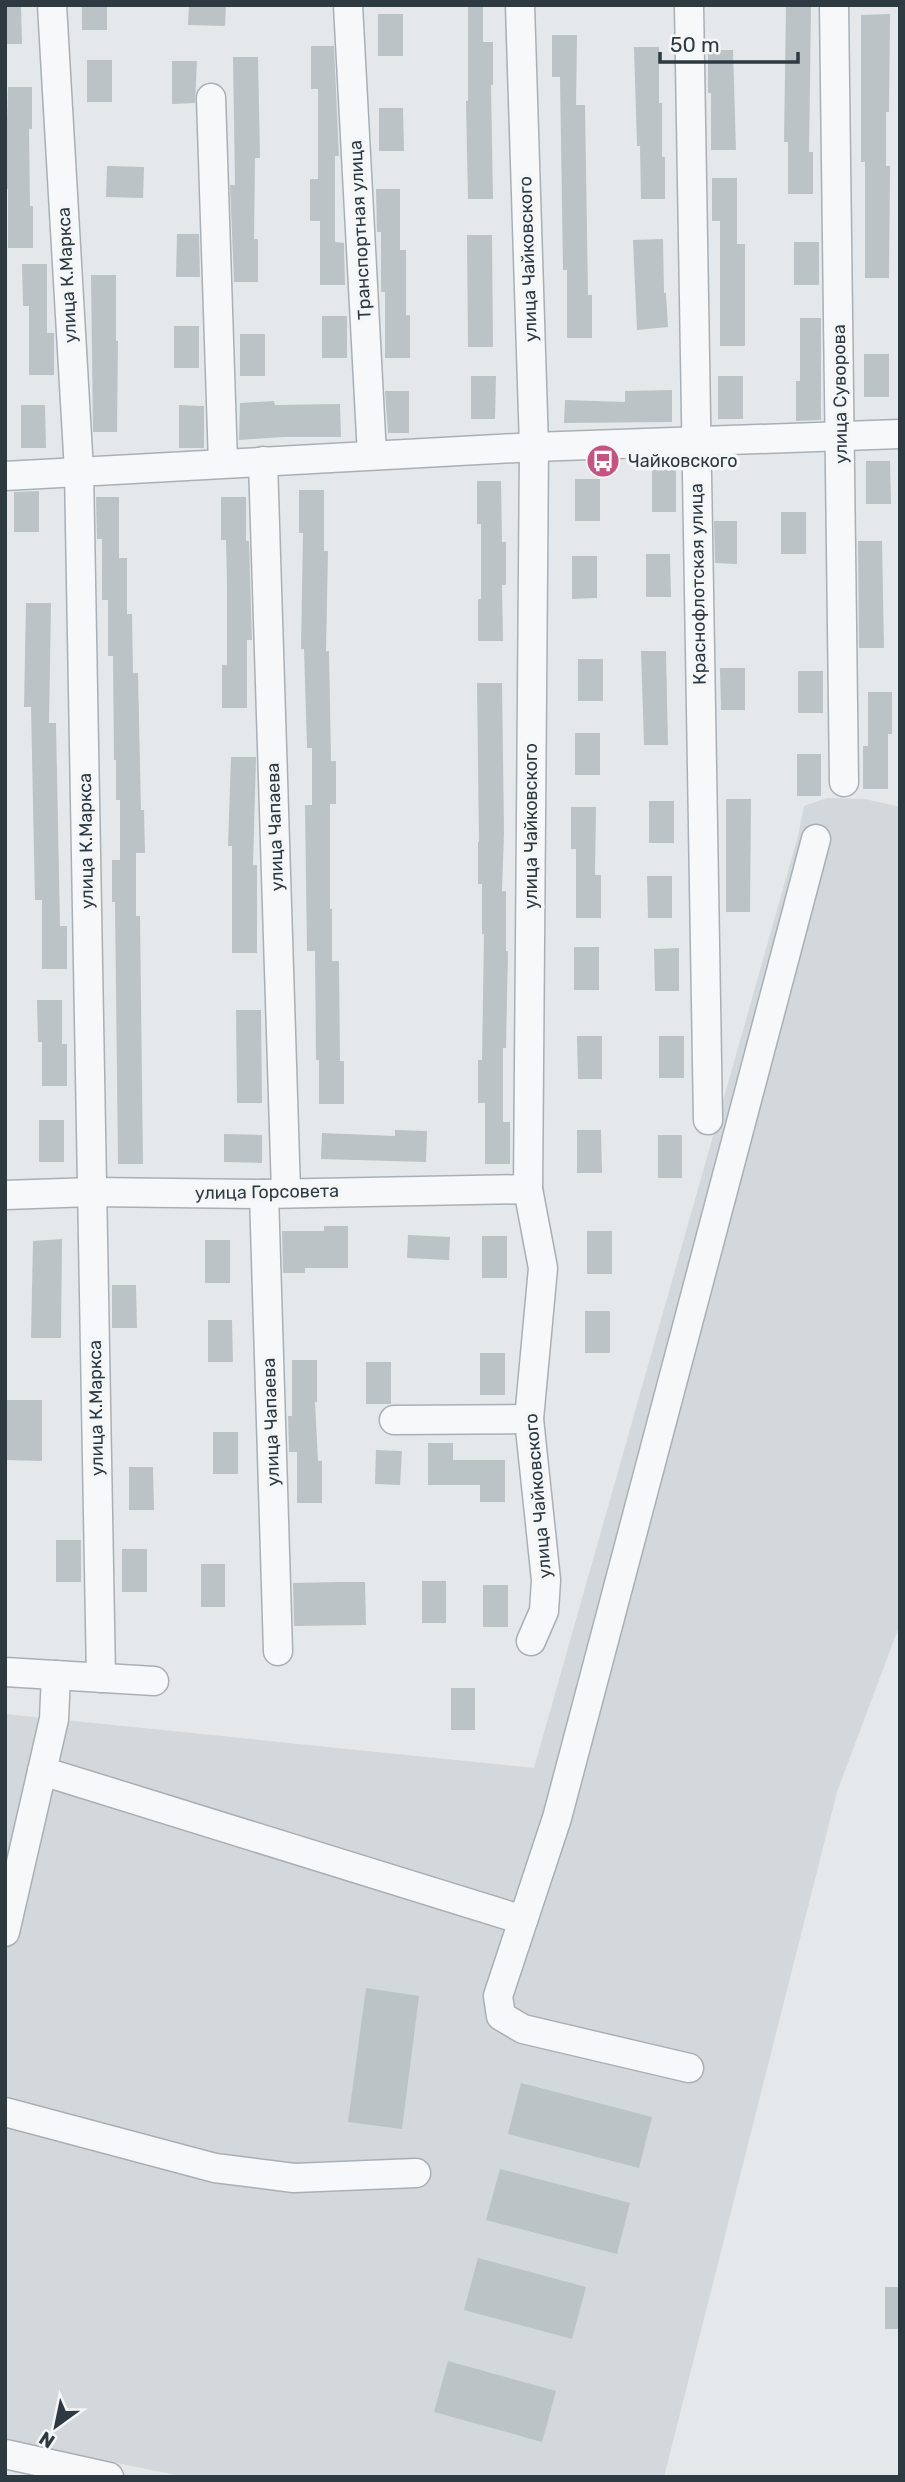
<svg xmlns="http://www.w3.org/2000/svg" width="905" height="2482" font-family="Rubik,sans-serif">
<rect width="100%" height="100%" fill="#e4e8eb"/>
<polygon fill="#d2d8dc" points="827,798 865,799 900,807 900,1624 837,1792 664,2477 187,2477 5,2441 5,1714 534,1768 798,836 804,806"/>
<g fill="#bbc3c7">
<polygon points="5,5 21,5 22,44 5,44"/>
<rect x="82" y="5" width="25" height="25"/>
<polygon points="189,5 226,5 225,26 188,25"/>
<polygon points="468,5 483,5 483,42 493,42 493,85 491,85 493,199 468,199 466,101 468,101"/>
<polygon points="786,5 811,5 809,152 813,152 813,194 788,194 788,142 784,142"/>
<rect x="378" y="14" width="25" height="42"/>
<polygon points="890,14 889,112 886,112 886,166 890,166 889,278 865,278 865,162 861,162 861,15"/>
<polygon points="552,35 577,35 576,105 585,105 588,295 592,295 592,338 567,338 567,270 563,270 560,77 552,77"/>
<polygon points="311,46 334,46 339,156 335,156 335,242 344,243 345,285 320,285 320,221 310,221 310,179 318,179 318,89 311,89"/>
<polygon points="634,47 659,47 659,103 662,103 662,157 665,157 665,199 641,199 640,146 637,146"/>
<polygon points="708,50 733,50 736,150 711,150 711,93 708,93"/>
<polygon points="233,57 258,57 260,158 255,158 254,239 258,239 258,282 234,282 230,185 235,185"/>
<rect x="87" y="60" width="25" height="42"/>
<polygon points="172,61 197,61 195,103 172,104"/>
<polygon points="8,87 32,87 32,129 29,129 30,206 33,206 33,248 8,248 8,189 5,189"/>
<polygon points="379,108 403,108 404,151 379,151"/>
<polygon points="107,166 144,167 143,198 106,197"/>
<polygon points="712,178 737,178 737,244 745,244 745,346 720,346 720,221 712,221"/>
<polygon points="376,189 400,189 400,250 406,250 406,315 410,315 410,358 385,358 385,292 381,292 381,232 377,232"/>
<polygon points="177,234 199,234 200,277 176,277"/>
<polygon points="467,235 492,235 493,347 468,347"/>
<polygon points="663,239 664,293 666,293 668,327 637,330 633,240"/>
<rect x="794" y="242" width="25" height="43"/>
<polygon points="22,264 47,264 47,333 54,333 54,375 29,375 29,306 23,306"/>
<polygon points="91,275 116,275 116,341 118,341 117,432 93,432"/>
<rect x="322" y="316" width="25" height="42"/>
<polygon points="800,318 821,318 821,420 796,421 796,381 800,381"/>
<rect x="174" y="326" width="25" height="42"/>
<rect x="240" y="334" width="25" height="42"/>
<rect x="864" y="354" width="25" height="43"/>
<polygon points="471,376 496,376 495,419 471,419"/>
<rect x="718" y="376" width="25" height="43"/>
<polygon points="672,390 672,422 564,423 565,400 625,402 625,391"/>
<polygon points="385,391 409,391 409,433 388,433"/>
<polygon points="274,401 275,405 340,404 341,437 284,437 239,440 240,403"/>
<polygon points="21,405 45,405 46,448 21,448"/>
<polygon points="179,405 204,406 204,448 179,448"/>
<polygon points="866,461 890,461 891,504 866,504"/>
<rect x="652" y="469" width="24" height="43"/>
<rect x="575" y="479" width="25" height="42"/>
<polygon points="477,481 501,481 502,542 506,542 506,585 502,585 503,641 478,641 478,599 481,599 481,524 477,524"/>
<polygon points="299,490 324,490 324,551 328,551 326,651 329,651 331,761 336,761 336,804 330,804 330,909 332,909 332,961 339,961 340,1061 344,1061 344,1104 319,1104 319,1060 316,1060 315,951 307,951 305,805 312,805 312,748 307,748 304,649 301,649 303,533 299,533"/>
<polygon points="39,491 39,532 14,532 14,492"/>
<polygon points="96,497 119,497 119,558 127,558 127,614 132,614 133,673 138,673 141,810 144,810 145,853 136,853 136,916 140,916 143,1164 118,1164 115,902 112,902 112,860 120,860 120,800 116,800 116,760 114,760 113,656 108,656 108,600 102,600 102,539 97,539"/>
<polygon points="221,497 246,497 246,541 249,541 252,640 247,640 247,708 222,708 222,665 227,665 227,583 226,540 221,540"/>
<rect x="781" y="512" width="25" height="42"/>
<polygon points="714,521 737,521 737,564 715,563"/>
<polygon points="858,541 882,541 884,648 859,648"/>
<polygon points="646,554 670,554 671,597 646,597"/>
<polygon points="572,556 597,556 597,598 572,599"/>
<polygon points="26,603 51,603 49,723 56,723 60,926 67,926 67,969 42,969 42,900 35,900 31,707 24,707"/>
<polygon points="641,651 666,651 668,745 644,745"/>
<rect x="578" y="659" width="25" height="42"/>
<polygon points="720,668 745,668 745,710 721,710"/>
<rect x="798" y="671" width="25" height="42"/>
<polygon points="477,683 502,683 504,832 502,891 506,891 506,951 508,951 506,1048 503,1048 503,1122 510,1122 510,1164 485,1164 485,1103 478,1103 478,1060 482,1060 484,934 482,934 482,884 478,884 478,842 479,842"/>
<polygon points="868,692 892,692 892,734 888,734 888,789 863,789 863,746 868,746"/>
<rect x="575" y="733" width="25" height="42"/>
<rect x="797" y="754" width="24" height="42"/>
<polygon points="231,757 256,757 253,865 257,865 257,953 232,953 232,846 228,846"/>
<polygon points="726,799 751,799 750,912 726,912"/>
<rect x="649" y="801" width="25" height="42"/>
<polygon points="571,807 596,807 595,875 601,875 601,918 576,918 576,849 571,849"/>
<polygon points="647,876 672,876 672,918 648,918"/>
<rect x="574" y="947" width="25" height="43"/>
<polygon points="679,948 679,991 655,991 654,949"/>
<polygon points="37,1000 62,1000 62,1044 67,1044 67,1086 42,1086 42,1042 38,1042"/>
<polygon points="236,1010 261,1010 262,1103 237,1103"/>
<polygon points="577,1036 602,1036 602,1079 578,1079"/>
<rect x="659" y="1036" width="25" height="42"/>
<rect x="39" y="1120" width="25" height="42"/>
<polygon points="395,1130 427,1131 426,1162 321,1159 322,1133 395,1136"/>
<polygon points="577,1130 601,1130 602,1173 577,1173"/>
<polygon points="224,1134 262,1135 262,1163 224,1162"/>
<rect x="658" y="1135" width="24" height="43"/>
<polygon points="324,1226 348,1226 348,1268 305,1268 305,1273 283,1273 282,1231 324,1231"/>
<rect x="587" y="1231" width="25" height="43"/>
<polygon points="408,1235 450,1237 449,1260 407,1258"/>
<rect x="482" y="1236" width="25" height="42"/>
<polygon points="62,1239 61,1338 31,1338 33,1241"/>
<rect x="205" y="1240" width="25" height="43"/>
<polygon points="112,1285 136,1285 137,1328 112,1328"/>
<rect x="585" y="1311" width="25" height="42"/>
<polygon points="208,1320 232,1320 233,1362 208,1362"/>
<rect x="480" y="1353" width="25" height="42"/>
<polygon points="292,1360 317,1360 317,1402 315,1402 318,1461 322,1461 322,1503 297,1503 297,1452 289,1452 288,1416 292,1416"/>
<rect x="366" y="1362" width="25" height="42"/>
<polygon points="5,1400 42,1400 42,1461 5,1460"/>
<rect x="213" y="1432" width="25" height="42"/>
<polygon points="428,1443 453,1443 453,1460 505,1460 505,1502 480,1502 480,1485 428,1485"/>
<polygon points="376,1450 402,1451 400,1485 375,1484"/>
<polygon points="129,1467 153,1467 154,1510 129,1510"/>
<rect x="56" y="1540" width="25" height="42"/>
<rect x="122" y="1549" width="25" height="43"/>
<rect x="201" y="1564" width="24" height="43"/>
<rect x="422" y="1581" width="24" height="42"/>
<polygon points="340,1582 365,1582 366,1625 294,1626 293,1583"/>
<rect x="483" y="1585" width="25" height="42"/>
<rect x="451" y="1688" width="24" height="42"/>
<polygon points="366,1988 419,1996 402,2129 348,2122"/>
<polygon points="521,2083 652,2117 639,2168 508,2134"/>
<polygon points="500,2169 630,2203 617,2254 486,2220"/>
<polygon points="478,2258 586,2287 572,2339 464,2310"/>
<rect x="885" y="2287" width="15" height="42"/>
<polygon points="448,2361 556,2391 542,2442 434,2412"/>
</g>
<g fill="none" stroke-linecap="round" stroke-linejoin="round">
<defs>
<g id="minor">
<polyline points="52,5 79,471 101,1678"/>
<polyline points="348,5 372,455"/>
<polyline points="520,5 534,447 528,1189 543,1268 529,1419 546,1580 544,1611 531,1641"/>
<polyline points="689,5 708,1120"/>
<polyline points="834,5 844,782"/>
<polyline points="211,98 223,463"/>
<polyline points="263,461 286,1192"/>
<polyline points="5,476 534,447 900,434"/>
<polyline points="264,1194 278,1651"/>
<polyline points="5,1195 92,1192 264,1194 528,1189"/>
<polyline points="394,1420 529,1419"/>
<polyline points="5,1672 154,1681"/>
<polyline points="42,1771 523,1920"/>
<polyline points="5,1932 54,1719 56,1675"/>
<polyline points="689,2068 523,2029 501,2016 498,1996 557,1818 816,839"/>
<polyline points="5,2112 215,2168 294,2178 416,2173"/>
<polyline points="5,2454 109,2477"/>
</g>
</defs>
<use href="#minor" stroke="#a9b0b5" stroke-width="31"/>
<use href="#minor" stroke="#f6f8f9" stroke-width="28"/>
</g>
<defs>
<symbol id="bus-disc" viewBox="-11 -11 22 22"><circle r="9.5" fill="#c45481" stroke="#f4f6f8"/><path d="M-5-6H5V4H4V6H2V4H-2V6H-4V4H-5ZM-3.5-4V0h7V-4ZM-3.5 1.2v1.5H-2V1.2ZM2 1.2v1.5H3.5V1.2Z" fill="#fff"/></symbol>
</defs>
<g fill-rule="evenodd">
<use href="#bus-disc" x="584" y="442" width="38" height="38"/>
</g>
<g text-anchor="middle" dominant-baseline="central" stroke-width="7" stroke-linejoin="round" paint-order="stroke">
<g font-size="18" fill="#2d3a42" stroke="#f4f6f8">
<text transform="translate(360 230) rotate(-93)">Транспортная улица</text>
<text transform="translate(528 259) rotate(-92)">улица Чайковского</text>
<text transform="translate(67 275) rotate(-93)">улица К.Маркса</text>
<text transform="translate(840 394) rotate(-91)">улица Суворова</text>
<text transform="translate(698 584) rotate(-91)">Краснофлотская улица</text>
<text transform="translate(531 826) rotate(-90)">улица Чайковского</text>
<text transform="translate(275 827) rotate(-92)">улица Чапаева</text>
<text transform="translate(86 841) rotate(-91)">улица К.Маркса</text>
<text transform="translate(267 1192) rotate(-1)">улица Горсовета</text>
<text transform="translate(96 1408) rotate(-91)">улица К.Маркса</text>
<text transform="translate(271 1422) rotate(-92)">улица Чапаева</text>
<text transform="translate(538 1496) rotate(-95)">улица Чайковского</text>
</g>
<g font-size="18" fill="#2d3a42" stroke="#f4f6f8" text-anchor="start">
<text x="628" y="461">Чайковского</text>
</g>
</g>
<rect width="905" height="2482" fill="none" stroke="#2d3a42" stroke-width="14"/>
<g transform="translate(56 2426) rotate(213)" stroke="#f4f6f8" stroke-width="5" paint-order="stroke">
<path d="M0-5L12 26L0 18L-12 26Z" fill="#2d3a42"/>
<text y="-10" font-size="19" font-weight="bold" text-anchor="middle" fill="#2d3a42">N</text>
</g>
<path d="M660 52v10h138v-10" fill="none" stroke="#2d3a42" stroke-width="3.5"/>
<text x="670" y="52" font-size="21" fill="#2d3a42" stroke="#f4f6f8" stroke-width="5" paint-order="stroke">50 m</text>
</svg>
